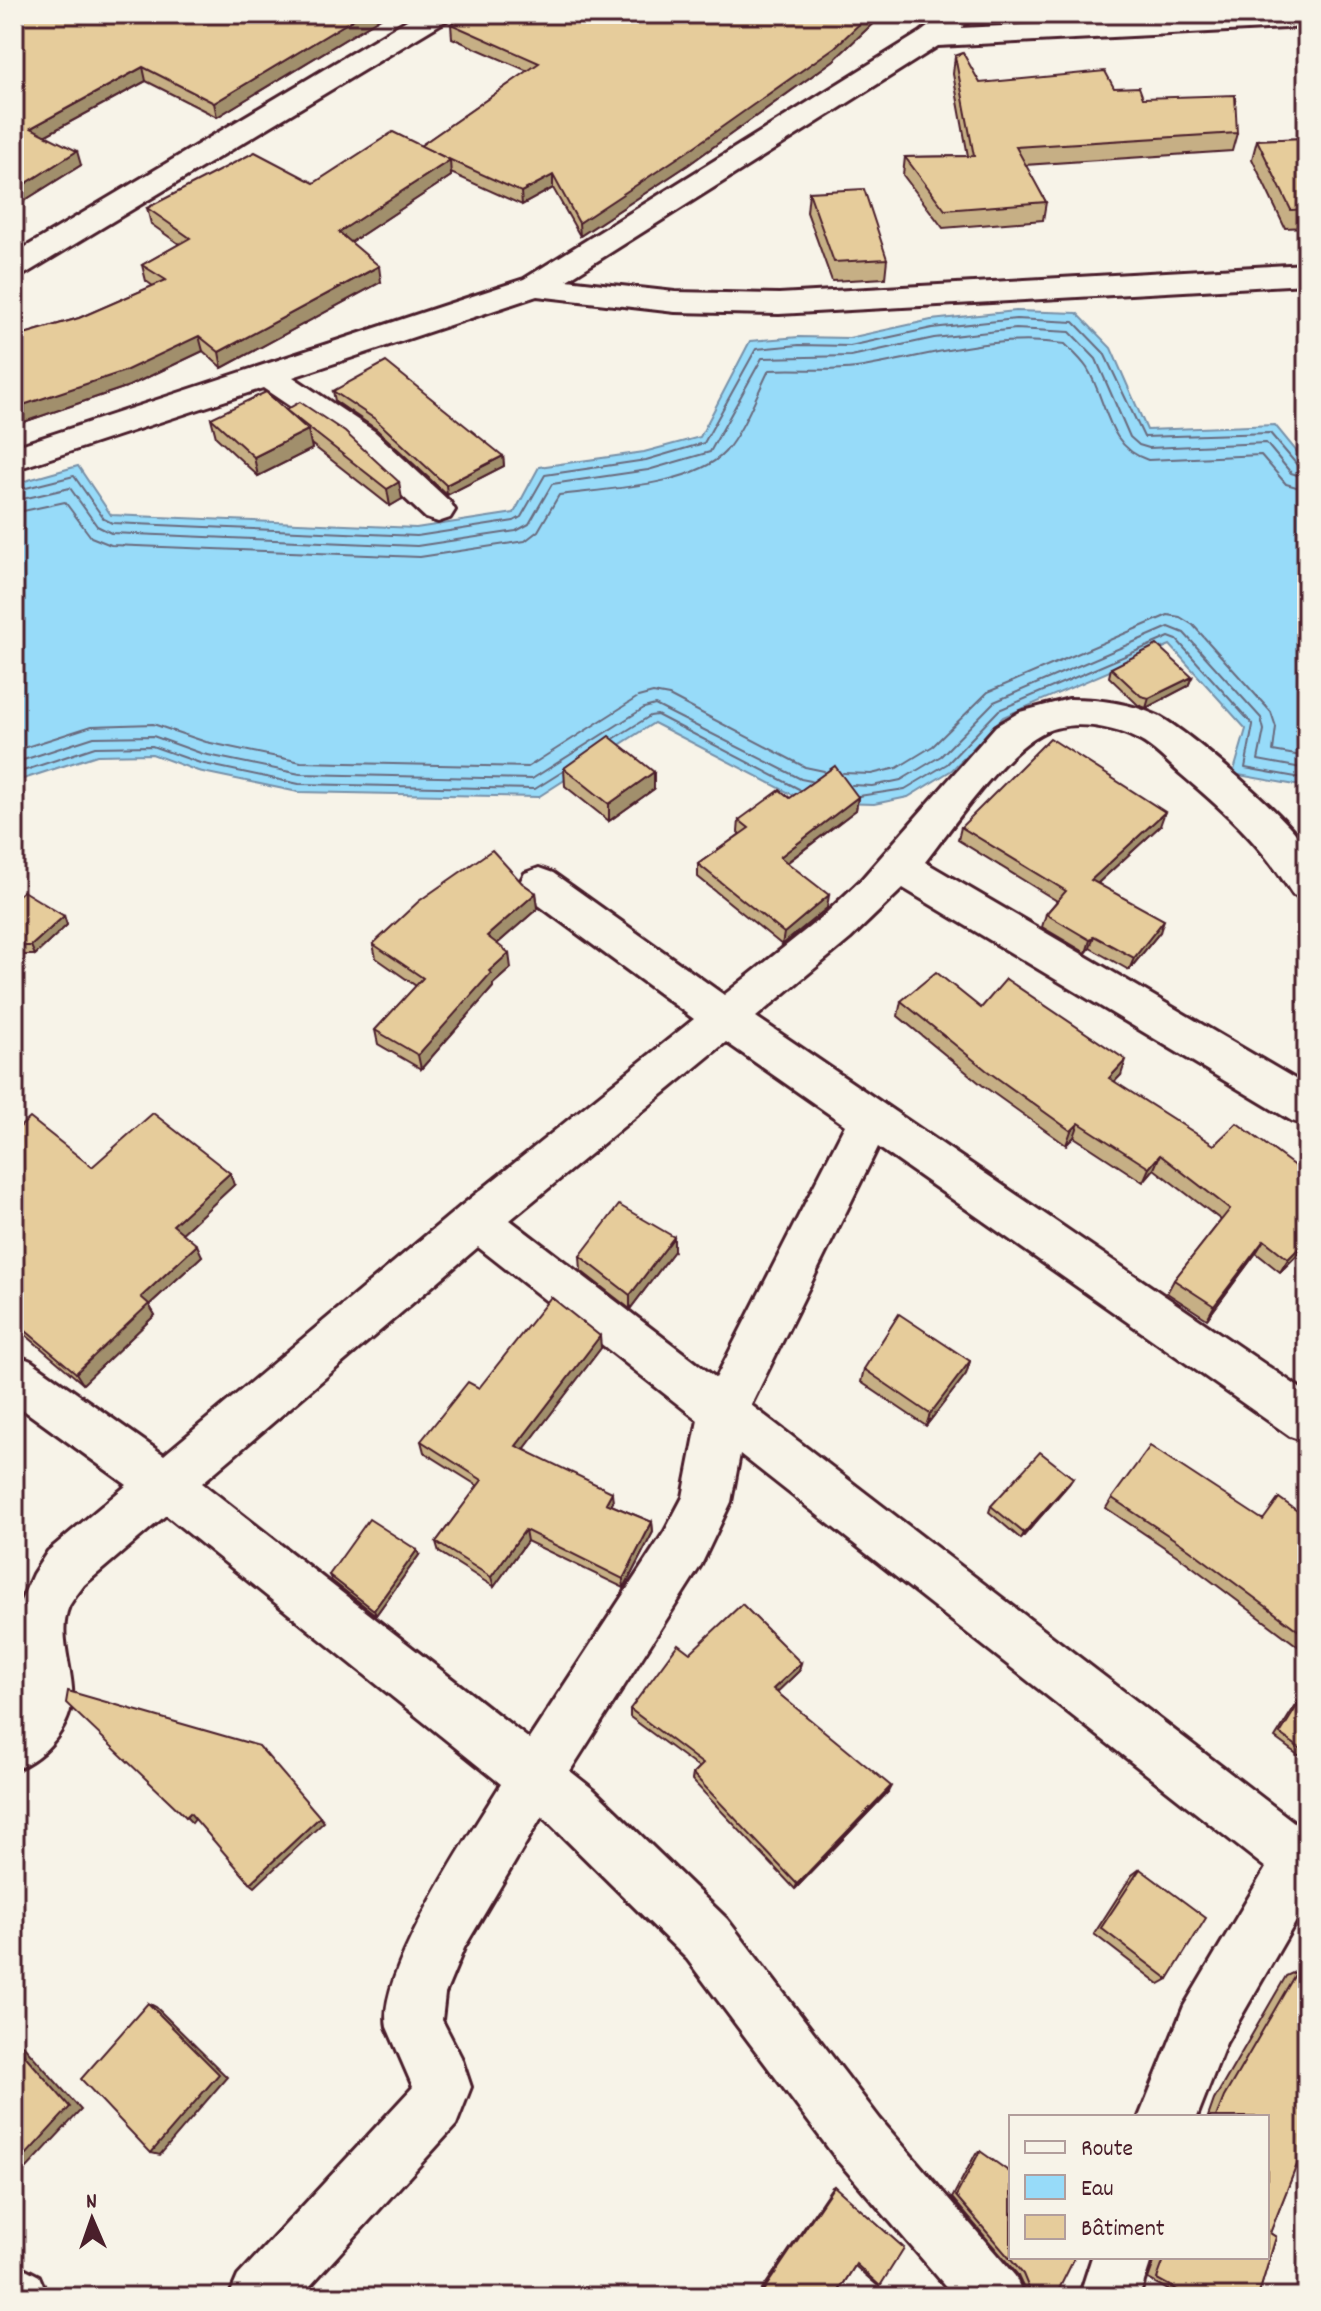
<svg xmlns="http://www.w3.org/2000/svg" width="1321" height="2311" font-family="Dekko,sans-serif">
<rect width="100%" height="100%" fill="#f7f3e8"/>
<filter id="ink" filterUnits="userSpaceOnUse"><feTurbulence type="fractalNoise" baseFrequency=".0125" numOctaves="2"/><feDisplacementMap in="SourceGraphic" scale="16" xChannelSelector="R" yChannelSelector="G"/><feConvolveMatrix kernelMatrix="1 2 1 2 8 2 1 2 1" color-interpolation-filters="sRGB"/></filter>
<g filter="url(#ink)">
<polygon fill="#97dbf9" stroke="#7890a7" stroke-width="2" points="1016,311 1077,313 1111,348 1147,430 1275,425 1307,464 1307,787 1233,774 1246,729 1170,645 1003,717 952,770 908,797 874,804 833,803 795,796 654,723 538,797 298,792 198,771 152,754 97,755 14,782 14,484 78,466 111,515 416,528 514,513 539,467 644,452 700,437 750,341 799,337 849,338 931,320"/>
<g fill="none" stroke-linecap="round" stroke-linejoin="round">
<g stroke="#696a7d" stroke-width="2">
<polyline points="14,491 74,476 104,519 112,523 417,536 514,521 521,517 545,475 646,460 704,443 756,349 799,345 850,346 932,328 1016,319 1074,322 1104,353 1144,437 1270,433 1298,466 1307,468"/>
<polyline points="14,501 70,488 97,526 111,533 417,546 516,531 529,524 552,484 648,470 710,452 762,358 851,356 934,338 1016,329 1070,332 1096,359 1130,437 1139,445 1149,448 1266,443 1291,473 1307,478"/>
<path d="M14,513L65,502L91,537L111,545L420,557L525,541L538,531L559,495C603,489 694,486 725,452C742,433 757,394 769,370C798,368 827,372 856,368C927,357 992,333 1065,344C1072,351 1081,359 1087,368C1107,400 1106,447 1148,460L1261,455L1286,484L1307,490"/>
<polyline points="615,738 650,716 657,715 799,789"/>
<polyline points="14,751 92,726 153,724 206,742 301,762 528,767 638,697 653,693 669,696 805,767 824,771"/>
<polyline points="14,763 94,737 153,736 203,754 300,774 532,779 644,708 655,705 801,779 811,781"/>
<polyline points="843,773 871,774 897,768 933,746 988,692 1168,615 1180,617 1193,625 1271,712 1276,727 1273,751 1307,757"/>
<polyline points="14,774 95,747 152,746 200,763 299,784 535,789 562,772"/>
<polyline points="852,785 872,786 901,780 941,756 994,702 1169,627 1184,633 1261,718 1264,730 1258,760 1307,769"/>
<polyline points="859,796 905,789 947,764 999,710 1169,637 1177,640 1253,725 1245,768 1307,779"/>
</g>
<defs>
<g id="minor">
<polygon points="417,14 451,14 447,20 25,274 14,277 14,254"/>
<polygon points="945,14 976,14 961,28 1241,14 1307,14 1307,27 938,46 567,280 675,292 779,294 1307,264 1307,284 779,314 675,312 537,296 293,377 374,431 450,502 455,510 450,518 438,522 426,518 350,447 263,388 14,470 14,447 524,279 921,32"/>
<path d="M1069,699C1099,699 1130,703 1158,716C1184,728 1299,825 1307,851C1311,864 1307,885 1307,900L1293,895C1261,844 1227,813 1182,775C1168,763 1155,748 1139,740C1113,726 1072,719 1044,732C1003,752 954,825 925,862L1307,1086V1126L1292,1121L903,888L850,939L756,1017L1307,1393V1442L1290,1436L878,1147L751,1405L1299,1826L1307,1823V1902L1226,2043L1197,2117H1139L1184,2006L1266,1868L740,1454L731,1502L701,1565L570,1771L594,1790L727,1919L880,2119L1015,2276L1024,2297H955L838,2161L687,1959L542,1816L464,1948L445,1994L442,2020L461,2057L471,2087L456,2125L300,2297H229L238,2276L413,2087L387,2027C376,1974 471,1833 501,1784L166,1515L84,1585C79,1592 73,1599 69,1606C58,1632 70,1661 72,1688C75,1725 46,1757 14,1770V1708L21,1694L15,1627L20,1603L33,1574L48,1551L127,1485L14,1403V1354L31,1361L164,1455L461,1206L694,1019L525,895L519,884L525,873L539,868L553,873L724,995L822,917L860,881L996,726L1020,712ZM726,1042L845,1125L716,1378L510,1220ZM478,1247L698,1420L683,1497L665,1531L529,1739L202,1483Z"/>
<polygon points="1092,2257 1152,2257 1139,2297 1079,2297"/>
<polygon points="14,2263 39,2276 48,2297 14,2297"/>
</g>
</defs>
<use href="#minor" stroke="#4a1f2b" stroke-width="6"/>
<use href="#minor" fill="#f7f3e8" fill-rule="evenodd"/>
</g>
<g fill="#c6af85" stroke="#4a1f2b" stroke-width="2">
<polygon points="14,14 387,14 217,117 146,81 46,135 81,165 14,207"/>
<polygon points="467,14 883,14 834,60 688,165 580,236 553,188 522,205 451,173 451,176 351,242 381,282 222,368 203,351 129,386 18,424 14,424 14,337 79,318 153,286 146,281 142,265 179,244 151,224 147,208 314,183 420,146 528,71 452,38 451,24"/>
<polygon points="955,56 980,83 1114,88 1237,133 1232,151 1025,165 1046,202 1043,220 943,228 903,175 905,157 968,156 953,74"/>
<polygon points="1307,138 1307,227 1285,228 1252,159 1257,140"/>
<polygon points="809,192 887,259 885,278 832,281 807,212"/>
<polygon points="333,391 503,456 504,466 447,495 376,429 335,401"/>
<polygon points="286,410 402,499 390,506 311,444 312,449 258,476 216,437 211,418"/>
<polygon points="1111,668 1192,677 1188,686 1146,708 1138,705 1109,677"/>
<polygon points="564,768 654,789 609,821 565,786"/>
<polygon points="858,797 856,810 787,863 827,908 782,945 698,877 698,864 740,834 738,832 739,820 790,798"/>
<polygon points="1160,826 1098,883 1160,932 1129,970 1090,948 1086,953 1042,927 1046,914 1057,901 958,840 961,827"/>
<polygon points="522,883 536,893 538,908 497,944 511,968 493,984 493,987 421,1069 378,1044 375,1030 416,986 376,958 373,944"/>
<polygon points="14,899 64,916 67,925 35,955 21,955 14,951"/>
<polygon points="901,1001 981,1008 1121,1075 1114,1082 1307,1245 1280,1272 1256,1253 1207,1319 1167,1293 1174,1280 1221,1220 1154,1169 1143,1182 1074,1137 1066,1145 982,1085 898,1016"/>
<polygon points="14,1132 92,1167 234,1185 182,1233 202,1256 149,1305 155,1315 83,1384 14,1325"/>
<polygon points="674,1251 630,1309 581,1271 580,1256"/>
<polygon points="601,1348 524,1449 613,1502 611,1505 652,1522 653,1532 624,1588 527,1541 494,1587 439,1552 436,1542 478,1486 424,1452 421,1441 479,1388"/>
<polygon points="970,1361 966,1374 926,1426 861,1382 864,1369"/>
<polygon points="1073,1478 1069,1484 1021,1539 989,1512 991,1506"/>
<polygon points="1112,1498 1263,1519 1307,1518 1307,1653 1182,1559 1106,1508"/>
<polygon points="419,1555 376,1615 332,1581 329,1575"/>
<polygon points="690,1653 799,1671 777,1692 888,1792 795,1889 692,1780 693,1774 699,1768 630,1717 630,1709"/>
<polygon points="1307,1687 1307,1755 1298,1755 1275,1738"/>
<polygon points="1140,1869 1168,1979 1159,1984 1094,1934 1132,1875"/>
<polygon points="1297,1971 1307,1978 1307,2139 1270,2233 1276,2237 1258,2297 1181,2297 1148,2279 1156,2257 1267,2257 1267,2117 1208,2117 1214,2100 1286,1976"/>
<polygon points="980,2151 1055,2297 1033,2297 1025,2291 1017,2274 952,2198 976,2153"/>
<polygon points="834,2186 880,2286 877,2285 855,2266 835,2297 757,2297 832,2187"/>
</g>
<g fill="#a18f6c" stroke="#4a1f2b" stroke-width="2">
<polygon points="362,14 387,14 217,117 214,103"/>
<polygon points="870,14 883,14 834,60 688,165 580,236 579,223"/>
<polygon points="143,67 146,81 35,141 31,128"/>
<polygon points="77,151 81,165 14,207 14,191"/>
<polygon points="450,160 451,176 342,248 339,232"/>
<polygon points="553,175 553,188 522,205 521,192"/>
<polygon points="379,266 381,282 222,368 219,352"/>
<polygon points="199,336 203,351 129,386 18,424 14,408"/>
<polygon points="308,430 312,449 258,476 254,457"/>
<polygon points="503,456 504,466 447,495 446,485"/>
<polygon points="399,482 402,499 390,506 387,489"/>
<polygon points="1192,677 1188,686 1146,708 1149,698"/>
<polygon points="654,772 654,789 609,821 609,804"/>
<polygon points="858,797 856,810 778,869 780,857"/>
<polygon points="1165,812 1160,826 1087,893 1091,880"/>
<polygon points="536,893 538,908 489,951 487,936"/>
<polygon points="829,895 827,908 782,945 784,933"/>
<polygon points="64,916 67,925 35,955 31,946"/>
<polygon points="1164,920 1160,932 1129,970 1134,958"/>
<polygon points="1094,936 1090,948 1086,953 1090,940"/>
<polygon points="509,953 511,968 493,984 493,987 421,1069 418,1055 489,971"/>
<polygon points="1126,1060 1121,1075 1104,1093 1109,1078"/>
<polygon points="1079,1123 1074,1137 1066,1145 1071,1131"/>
<polygon points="1160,1155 1154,1169 1143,1182 1149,1168"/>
<polygon points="230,1173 234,1185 178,1237 173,1225"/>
<polygon points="674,1237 674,1251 630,1309 630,1295"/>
<polygon points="1264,1240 1256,1253 1207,1319 1214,1306"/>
<polygon points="1307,1240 1307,1245 1280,1272 1288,1259"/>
<polygon points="197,1245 202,1256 149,1305 155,1315 83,1384 76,1373 141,1297"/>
<polygon points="600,1336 601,1348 518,1457 516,1446"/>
<polygon points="970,1361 966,1374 926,1426 930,1414"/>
<polygon points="1073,1478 1069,1484 1021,1539 1024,1533"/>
<polygon points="612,1492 613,1502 606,1514 606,1503"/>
<polygon points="652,1522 653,1532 624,1588 623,1579"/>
<polygon points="525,1530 527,1541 494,1587 491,1577"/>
<polygon points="417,1550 419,1555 376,1615 374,1610"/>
<polygon points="801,1663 799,1671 772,1697 773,1689"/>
<polygon points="891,1786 888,1792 795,1889 797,1884"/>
<polygon points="190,1813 196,1818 192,1823 186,1817"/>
<polygon points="320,1817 324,1822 255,1887 250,1883"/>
<polygon points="148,2003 156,2007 227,2077 160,2155 151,2153"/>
<polygon points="14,2042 24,2046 81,2110 14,2182"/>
</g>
<g fill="#e6cc9b" stroke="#4a1f2b" stroke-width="2">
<polygon points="14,14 362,14 214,103 143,67 31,128 77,151 14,191"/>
<polygon points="467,14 870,14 835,47 688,151 579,223 553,175 521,192 420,146 539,63 451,24"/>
<polygon points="963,53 980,83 1105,71 1114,88 1139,87 1143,98 1235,95 1237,133 1016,147 1046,202 945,210 905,157 974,156 955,56"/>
<polygon points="393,132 450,160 339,232 379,266 219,352 199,336 125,371 14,408 14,348 16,348 14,346 14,337 79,318 166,280 142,265 190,238 147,208 255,152 314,183"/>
<polygon points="1307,138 1307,209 1291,210 1257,140"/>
<polygon points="864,189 887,259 834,262 809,192"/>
<polygon points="386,362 503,456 446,485 375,419 333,391"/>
<polygon points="266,392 308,430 254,457 211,418"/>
<polygon points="300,402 345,432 399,482 387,489 286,410"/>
<polygon points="1157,645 1192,677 1149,698 1141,696 1111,668"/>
<polygon points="609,736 654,772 609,804 564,768"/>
<polygon points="1050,738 1165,812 1091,880 1164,920 1134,958 1094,936 1090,940 1046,914 1066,891 961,827"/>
<polygon points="835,766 858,797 780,857 829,895 784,933 698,864 749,828 739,820 780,790 790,798"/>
<polygon points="492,850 522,883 536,893 487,936 509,953 489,971 491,973 418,1055 375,1030 423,978 373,944 419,901"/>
<polygon points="23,891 64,916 31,946 17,946 14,945 14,899"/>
<polygon points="936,972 981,1008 1006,979 1126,1060 1109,1078 1214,1145 1237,1123 1300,1170 1307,1163 1307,1240 1288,1259 1264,1240 1214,1306 1174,1280 1230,1209 1160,1155 1149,1168 1079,1123 1071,1131 986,1070 901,1001"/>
<polygon points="153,1113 230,1173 173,1225 197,1245 141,1297 149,1304 76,1373 14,1321 14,1132 30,1118 92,1167"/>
<polygon points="619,1205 674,1237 630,1295 580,1256"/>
<polygon points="551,1297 600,1336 516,1446 612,1492 606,1503 652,1522 623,1579 525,1530 491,1577 436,1542 482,1480 421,1441 468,1382 479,1388"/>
<polygon points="899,1314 970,1361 930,1414 864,1369"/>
<polygon points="1150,1446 1263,1520 1279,1498 1307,1518 1307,1637 1189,1549 1112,1498"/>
<polygon points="1040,1452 1073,1478 1024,1533 991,1506"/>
<polygon points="369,1519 417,1550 374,1610 329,1575"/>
<polygon points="742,1604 801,1663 773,1689 891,1786 797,1884 693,1774 703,1764 630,1709 678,1644 690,1653"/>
<polygon points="1307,1690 1307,1751 1304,1751 1280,1734"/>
<polygon points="68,1691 259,1746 320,1817 250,1883 190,1813 186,1817 66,1703"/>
<polygon points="1140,1869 1206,1918 1168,1979 1101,1928"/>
<polygon points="1297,1971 1307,1978 1307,2139 1270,2233 1276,2237 1258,2297 1190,2297 1157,2279 1165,2257 1267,2257 1267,2117 1216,2117 1224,2097"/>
<polygon points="148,2003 219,2074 151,2153 81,2079"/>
<polygon points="14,2043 70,2107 14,2168"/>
<polygon points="980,2151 1011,2173 1011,2257 1075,2257 1055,2297 1039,2297 1030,2291 1023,2274 956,2196"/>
<polygon points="834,2186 904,2248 880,2286 856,2264 835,2297 759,2297"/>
</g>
</g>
<rect width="1321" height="2311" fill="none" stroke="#f7f3e8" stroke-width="48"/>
<rect x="24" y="24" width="1273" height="2263" fill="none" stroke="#4a1f2b" stroke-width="3" filter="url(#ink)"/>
<rect x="1009" y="2115" width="260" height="144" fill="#f7f3e8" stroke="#b29e9c" stroke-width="2"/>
<rect x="1025" y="2141" width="40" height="12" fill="#f7f3e8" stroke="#b29e9c" stroke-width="2"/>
<text x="1081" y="2155" font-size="24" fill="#4a1f2b">Route</text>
<rect x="1025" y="2175" width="40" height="24" fill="#97dbf9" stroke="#b29e9c" stroke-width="2"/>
<text x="1081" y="2195" font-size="24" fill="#4a1f2b">Eau</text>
<rect x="1025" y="2215" width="40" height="24" fill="#e6cc9b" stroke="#b29e9c" stroke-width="2"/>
<text x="1081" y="2235" font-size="24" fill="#4a1f2b">Bâtiment</text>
<g transform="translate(92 2219) rotate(358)" stroke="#f7f3e8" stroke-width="6" paint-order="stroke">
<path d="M0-6L14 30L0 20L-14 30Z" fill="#4a1f2b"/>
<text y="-12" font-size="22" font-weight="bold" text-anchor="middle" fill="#4a1f2b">N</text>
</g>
</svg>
